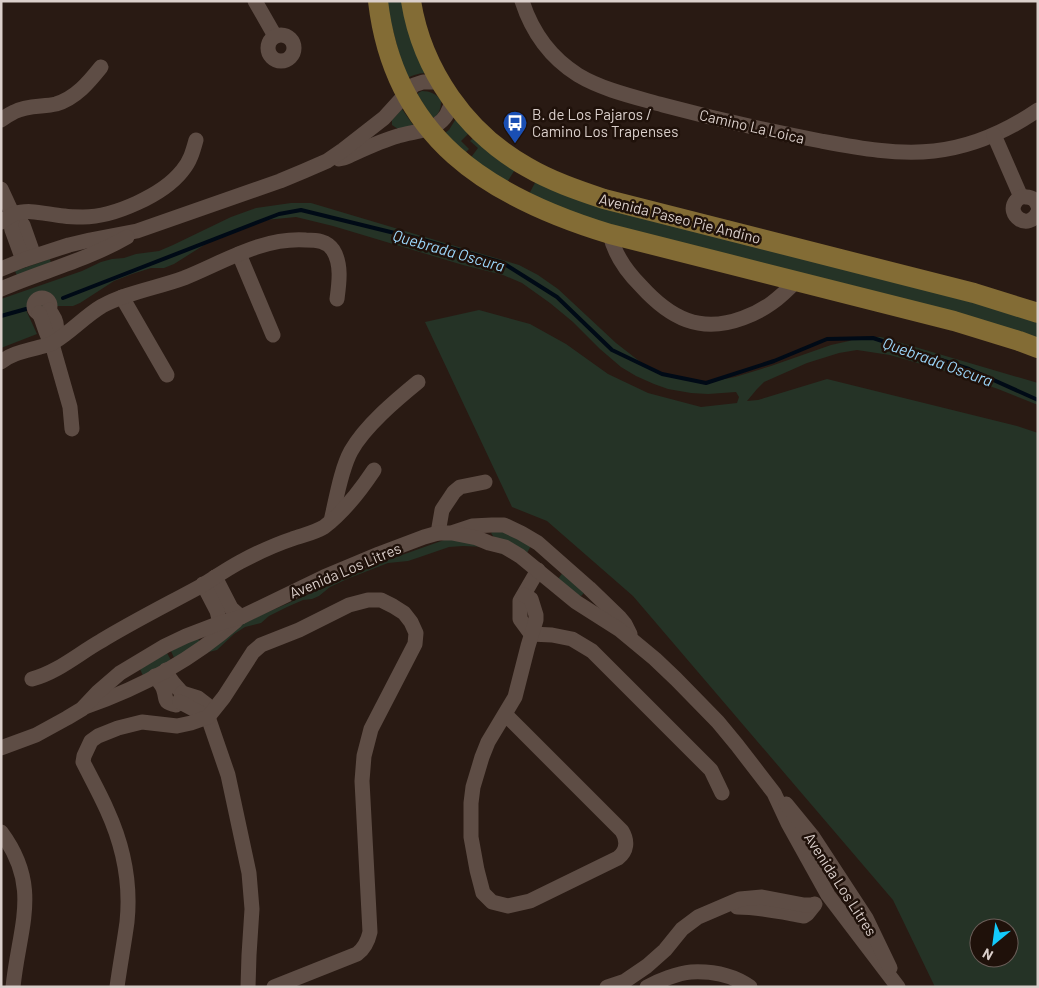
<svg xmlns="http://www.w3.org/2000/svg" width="1039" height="988" font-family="Barlow,sans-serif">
<rect width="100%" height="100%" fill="#291a13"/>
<g fill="#253326" fill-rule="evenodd">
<path d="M385,1H404L429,73C420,73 414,74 406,79Z"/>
<path d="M422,91C430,91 436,94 441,100C441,107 440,112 435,117H431L418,95V93Z"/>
<polygon points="402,109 413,125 398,129 392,125 392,120"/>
<polygon points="457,117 471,131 461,141 469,149 463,155 442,135 449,130"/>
<polygon points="475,136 516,168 506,184 469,160 478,148 470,141"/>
<polygon points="537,179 706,231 1038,320 1038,342 609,227 528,196"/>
<path d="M291,203H311L519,265L538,275L558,289L616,343L643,364L661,373L681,379L696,382L714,381L735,377L771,366L831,345L849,341L858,337H881L1038,383V405L998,389L952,373L890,355L857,350L839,353L807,363L764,382L757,389L747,401L758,400L827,379L1017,426L1038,433V987H935L893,900L633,596L547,521L512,507L425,322L479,310L530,324L566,344L608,374L648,393L701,407L737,403L739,397L736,392L708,394L691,393L668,389L654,384L636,376L621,367L600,349L573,322L550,303L522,283L503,275L463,265L333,226L296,217L265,220L212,240L174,264L164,268H151L132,274L114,281L80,303L73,306H52L26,310L37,334L1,348V299L82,271L101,262L112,259L124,258L136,254L159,251L173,245L231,217L256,208ZM979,928H1009V958H979Z"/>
<polygon points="50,259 52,267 18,278 15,271"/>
<polygon points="496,529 532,544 527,553 493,536 491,533"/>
<polygon points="444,540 468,540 506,556 486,547 463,546 449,547 420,557 408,561 388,563 347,579 330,587 319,596 312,599 303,600 287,607 269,616 261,623 245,627 234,634 217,650 201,654 235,628 261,615 388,560"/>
<polygon points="564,571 584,593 581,596 578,595 558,579"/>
<polygon points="195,639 198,639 200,641 175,660 171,651"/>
<polygon points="167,653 172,662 144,678 140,669"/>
</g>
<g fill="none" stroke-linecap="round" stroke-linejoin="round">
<g stroke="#000a16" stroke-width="4">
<polyline points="63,298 279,214 301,210 423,240 503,263 557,297 612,350 662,374 706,383 774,361 827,339 873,338 969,369 1038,400"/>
<polyline points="1,316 26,309"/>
</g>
<g stroke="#5e4d45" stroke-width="15">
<polyline points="255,1 275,36"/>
<path d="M522,1C532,32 551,58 578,75C603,90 635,97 663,105C715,119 768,131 821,141C859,148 896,155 934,151C971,147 1007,131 1038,110"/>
<circle cx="281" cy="48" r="13"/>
<path d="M1,120C5,117 10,114 14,112C27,105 43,107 56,104C76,98 89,82 101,67"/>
<polyline points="994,135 1021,197"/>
<path d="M339,159L344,158C362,150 380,141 398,136C410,132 425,132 436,125C445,120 450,110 452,100"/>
<polyline points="1,189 13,215 18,218 23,225 34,256"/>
<path d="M1038,206C1036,201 1033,197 1026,197C1022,196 1018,198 1016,201C1005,215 1029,232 1038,212"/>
<polyline points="13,215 11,225 12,230 23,260"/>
<path d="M1,222C5,219 10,216 14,214C30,208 48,215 64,216C70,217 77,217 83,217C114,217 163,195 182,171C190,162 193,151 196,140"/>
<path d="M610,234C614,253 627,272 641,286C670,318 700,334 743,318C765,310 779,299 796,281"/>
<polyline points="239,254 273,335"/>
<polyline points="1,269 23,260 69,245 90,240 137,231 280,181 304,171 327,161 343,150 384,118 414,85 423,82 440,82"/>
<path d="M1,289C43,271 87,260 127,237"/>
<polyline points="122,297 167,375"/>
<circle cx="42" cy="306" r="8"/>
<path d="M49,310C59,322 58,330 52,344"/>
<path d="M39,313C44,323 45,334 52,344L70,407L72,429"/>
<path d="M1,362C12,353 26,351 40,347C44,346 50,345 54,342C71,332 85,316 102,306C128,292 157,288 184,278C224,262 262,237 306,240C317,240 327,241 333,250C342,264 339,284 337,299"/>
<path d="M331,521C336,500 341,469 351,451C365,426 396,400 418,382"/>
<polyline points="454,532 472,526 492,525 504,525 521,533 538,543 589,588 620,618 625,624 630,634"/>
<polyline points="438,533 442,510 454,492 460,487 485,482"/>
<polyline points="215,577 231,608 241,617"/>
<polyline points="203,584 217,611 220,623"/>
<polyline points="531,634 552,635 572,639 592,651 711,770 722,793"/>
<polyline points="531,634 520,619 520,601 538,570"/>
<path d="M155,676C158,681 163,685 164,691C167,700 163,702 176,705L180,702L182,693C176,685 169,681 166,670"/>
<path d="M32,679C58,672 78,654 101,641C134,621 168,604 201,586C214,578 227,569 240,562C257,553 274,545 292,539C303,535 314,533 324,527C344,512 360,491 374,470"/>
<polyline points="182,693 198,698 207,705 208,717 228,775 249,873 252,909 249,955 248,987"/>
<polyline points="180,702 208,717"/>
<path d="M85,707C140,688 192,660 236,621"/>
<path d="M505,714L622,831C628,841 627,851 618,858L530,901L508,906L492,902L483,893L477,870L471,837V803L473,787L482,757L488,742L515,697L528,646L536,620V615L531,599L524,595"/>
<polyline points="1,748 36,735 67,718 82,709 98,692 120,673 165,646 186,636 220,623 241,617 324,577 379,554 424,537 438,533 452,533 477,538 489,543 505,547 520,556 576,602 620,630 655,659 676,679 718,722 737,745 774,793 788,823 828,895 898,987"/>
<polyline points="786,804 813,837 866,918 890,968"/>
<path d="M1,832C42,887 19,927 13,987"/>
<path d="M737,907C759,907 781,912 804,916L807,914L815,904"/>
<path d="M117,987C120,965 124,944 127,922C131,884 123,845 107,810C100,794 91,778 83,762L84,756L91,741L98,736L118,728L142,722L177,726L191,723L208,717L224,697L253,652L261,645L299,630L349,605L368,600H381L393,606L404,613L411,622L416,633L415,644L371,729L364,756L362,781L370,932C368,941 365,948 357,954L274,987"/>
<polyline points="607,987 625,981 647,966 665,950 682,929 698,917 740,899 762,897 804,905 814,905"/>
<path d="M647,987C658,981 678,973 691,972C711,971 733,975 750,987"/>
</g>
<g stroke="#836c35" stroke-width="20">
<path d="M378,1C394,138 488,197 610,234L954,321L1019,341L1038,348"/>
<path d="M411,1C422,70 466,133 527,167C551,181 577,190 604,199L974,293L1038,313"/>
</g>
</g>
<defs>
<symbol id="bus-pin" viewBox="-11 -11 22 30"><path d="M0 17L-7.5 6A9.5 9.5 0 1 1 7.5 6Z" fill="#1a4fb4" stroke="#1f110a"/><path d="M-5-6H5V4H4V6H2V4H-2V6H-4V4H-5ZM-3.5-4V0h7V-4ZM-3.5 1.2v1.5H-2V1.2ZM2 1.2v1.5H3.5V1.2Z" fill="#fff"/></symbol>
</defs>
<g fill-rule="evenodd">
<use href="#bus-pin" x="501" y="109" width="28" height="38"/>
</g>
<g text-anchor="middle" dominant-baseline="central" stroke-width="5" stroke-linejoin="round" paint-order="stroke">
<g font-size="15" fill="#dbd0cc" stroke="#1f110a" text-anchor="start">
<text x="532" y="114">B. de Los Pajaros /<tspan x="532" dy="17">Camino Los Trapenses</tspan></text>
</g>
<g font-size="15" fill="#dbd0cc" stroke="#1f110a">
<text transform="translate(752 126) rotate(13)">Camino La Loica</text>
<text transform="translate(680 218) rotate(14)">Avenida Paseo Pie Andino</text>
<text transform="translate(345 570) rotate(-23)">Avenida Los Litres</text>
<text transform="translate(841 884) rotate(57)">Avenida Los Litres</text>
</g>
<g font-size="16" font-style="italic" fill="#9bd5f9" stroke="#1f110a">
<text transform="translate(449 250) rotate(16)">Quebrada Oscura</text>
<text transform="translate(938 361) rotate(20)">Quebrada Oscura</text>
</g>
</g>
<rect width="1039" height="988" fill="none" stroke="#dbd0cc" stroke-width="5"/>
<g transform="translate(994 943) rotate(209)"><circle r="24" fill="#1f110a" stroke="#6a5d58"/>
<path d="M0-4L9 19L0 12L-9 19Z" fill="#13cafb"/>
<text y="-8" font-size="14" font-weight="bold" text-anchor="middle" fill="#dbd0cc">N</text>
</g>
</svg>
